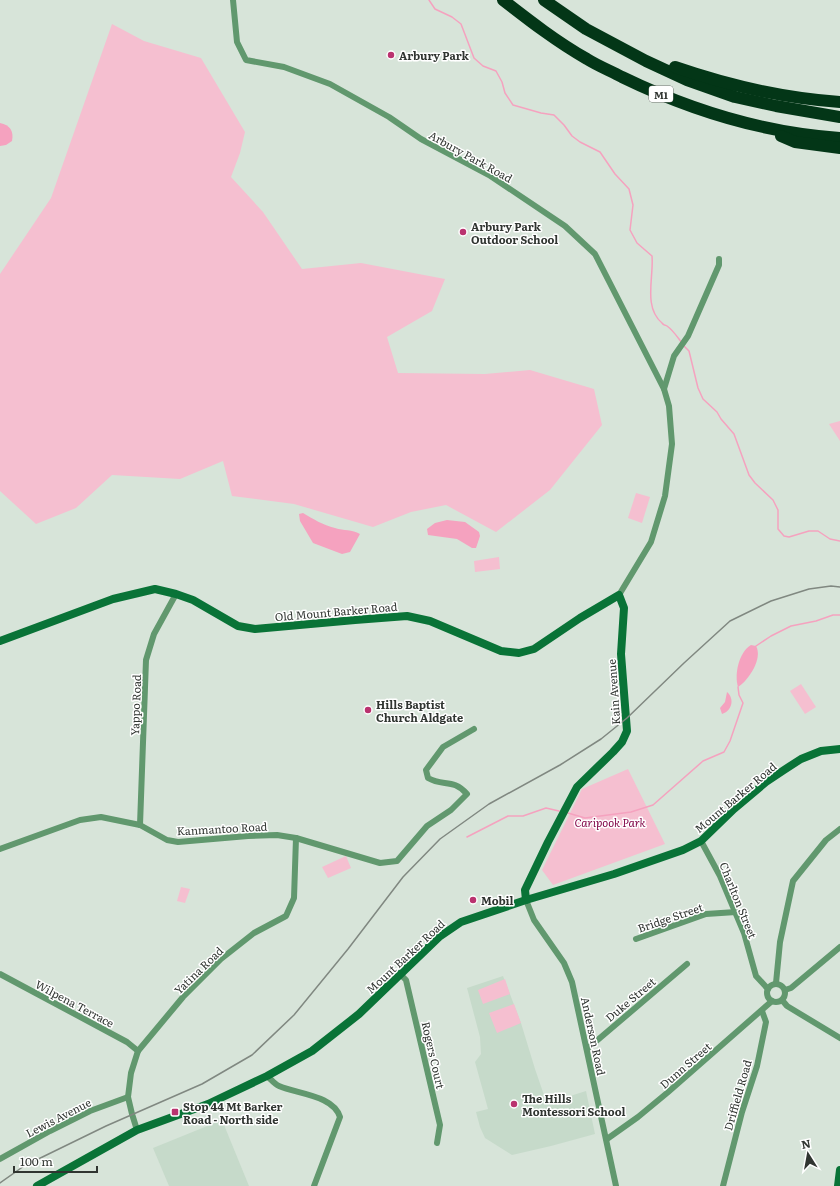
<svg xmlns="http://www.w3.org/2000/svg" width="840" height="1186" font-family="Literata,serif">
<rect width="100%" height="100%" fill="#d7e4d9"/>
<g fill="#c6daca">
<polygon points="503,976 521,1023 535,1069 545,1098 551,1102 586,1091 595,1134 551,1146 512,1155 485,1138 480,1127 476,1112 488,1109 475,1062 481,1054 480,1037 467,988"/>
<polygon points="222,1120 249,1186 169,1186 153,1148"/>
</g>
<g fill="#f5bfd0">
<polygon points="112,24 144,41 201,58 245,132 240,153 231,177 263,212 302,269 361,263 445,279 432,311 387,337 398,373 485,374 530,370 594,389 602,425 550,490 496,532 446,505 411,512 373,527 294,504 232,496 223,461 180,479 112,475 76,508 36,524 0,491 0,274 51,198"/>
<polygon points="840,421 840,441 829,424"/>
<polygon points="636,493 650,497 642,523 628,518"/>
<polygon points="499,557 500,569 475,572 474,561"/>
<polygon points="801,684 816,707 805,714 790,691"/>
<polygon points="628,769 665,844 553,885 542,870 582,789"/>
<polygon points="346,856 351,868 328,878 322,867"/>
<polygon points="181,887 190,889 185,903 177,901"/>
<polygon points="505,979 510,994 483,1004 478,990"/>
<polygon points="514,1004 521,1023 497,1033 489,1013"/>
</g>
<g fill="#f5a2bf">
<path d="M0,123C10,125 14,131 12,141L6,145L0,146Z"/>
<path d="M303,513C313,519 323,525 335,528C344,531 352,529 360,534L350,552L342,554L313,543L300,521L299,514Z"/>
<polygon points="447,520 465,522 479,532 480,536 476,548 472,548 457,539 428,535 427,529 435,523"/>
<path d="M751,645L756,646C763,658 749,680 738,687C734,674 739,652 751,645Z"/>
<path d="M727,692C735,699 732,711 722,714L720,708L725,702Z"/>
</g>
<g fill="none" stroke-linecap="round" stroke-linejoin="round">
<g stroke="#f5a2bf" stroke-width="1.5">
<path d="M429,0L435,9L452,17L461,24L474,58L483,66L496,71L502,82L505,93L513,105L541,113L554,115L564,125L572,136L580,142L600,152L615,174L629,189L633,205L630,230L637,243L652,256C654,277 643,307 662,323C664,326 664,324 667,326C673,330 678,338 682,343"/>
<polyline points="684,346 689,351 698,388 703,399 717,412 721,419 734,434 749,475 755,483 773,500 778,510 778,529 784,536 789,537 809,531 818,531 830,539 840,541"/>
<polyline points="756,646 771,636 791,626 816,621 833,615 840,615"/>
<polyline points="568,813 585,818 631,812 653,805 703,761 724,752 730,741 743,703 739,695 738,687"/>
<polyline points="467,837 508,816 523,816 546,808 559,811"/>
</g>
<g stroke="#61986e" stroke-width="6">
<polyline points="233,0 237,42 246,60 284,67 330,84 389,117 421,139 489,175 565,226 595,254 664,389"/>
<polyline points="619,595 651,542 665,496 672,444 669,406 664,389 674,356 688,336 719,265 719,259"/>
<polyline points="140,825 146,660 154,634 176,594"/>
<polyline points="701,841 720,876 744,933 756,976 768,989"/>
<path d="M0,849L80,820L101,817L140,825L167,840L178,842L248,836L277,835L296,838L380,863L397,861L427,826L451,810L467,794C453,778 443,787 428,778L426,770L443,747L474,729"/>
<polyline points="526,900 534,920 564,963 572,982 616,1186"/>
<polyline points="636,939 706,914 736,912"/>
<polyline points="0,974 127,1042 138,1051"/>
<polyline points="401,975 406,980 440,1125 437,1143"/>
<polyline points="776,983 780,942 793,881 826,840 840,829"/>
<circle cx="776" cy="993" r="9"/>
<polyline points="785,990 791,988 840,947"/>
<polyline points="782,1000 787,1006 840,1038"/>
<polyline points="587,1049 687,964"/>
<path d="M267,1076C271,1079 274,1084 279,1086C297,1094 333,1095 340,1117L314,1186"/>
<polyline points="137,1130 132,1114 128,1097 131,1073 138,1051 183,997 221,959 254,933 286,916 294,898 296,838"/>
<polyline points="607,1139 638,1117 667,1093 772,1001"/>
<polyline points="0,1159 50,1131 90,1111 128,1097"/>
<polyline points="723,1186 742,1112 757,1066 766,1022 762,1011"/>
</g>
<g stroke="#097337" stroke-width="8">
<polyline points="0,641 113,599 155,589 176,594 193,600 238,626 255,629 355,620 407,616 430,621 501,651 519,653 534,649 580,618 619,595 624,608 621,654 627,731 622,742 613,752 577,787 548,842 525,890 526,900"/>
<polyline points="37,1186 137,1130 208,1104 267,1076 312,1051 359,1014 439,937 461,922 526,900 614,874 683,850 701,841 734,809 766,782 784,770 801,759 821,751 840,749"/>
<polyline points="838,1186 840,1170"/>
</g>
<g stroke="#033617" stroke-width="12">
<path d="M503,0C530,21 557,42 587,59C598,66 611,71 622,77C690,110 764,133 840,138"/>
<polyline points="544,0 586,29 646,61 687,80 735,97 776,106 840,117"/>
<path d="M675,67C730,86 782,98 840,102"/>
<polyline points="781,136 795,142 840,148"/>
</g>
<polyline stroke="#808881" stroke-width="1.5" points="0,1183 24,1166 106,1126 202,1084 252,1055 294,1015 348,949 403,877 440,839 489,804 560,765 601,739 627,718 684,663 730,621 771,601 809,589 831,586 840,587"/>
</g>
<g fill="#ba326f" stroke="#fff" stroke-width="1.5">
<circle cx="391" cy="55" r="4"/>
<circle cx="463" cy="232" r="4"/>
<circle cx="368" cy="710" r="4"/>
<circle cx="473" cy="900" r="4"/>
<circle cx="514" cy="1104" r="4"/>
<rect x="171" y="1108" width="8" height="8" rx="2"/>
</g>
<g text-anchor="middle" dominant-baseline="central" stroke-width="3" stroke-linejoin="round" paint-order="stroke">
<rect fill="#fff" stroke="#6e726f" stroke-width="1" x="649" y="86" width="24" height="16" rx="3"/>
<g font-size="10" font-weight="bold" fill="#303531">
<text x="661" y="94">M1</text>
</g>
<g font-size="11" font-weight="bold" fill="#303531" stroke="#fff" text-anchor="start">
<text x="399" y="55">Arbury Park</text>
<text x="471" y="226">Arbury Park<tspan x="471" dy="13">Outdoor School</tspan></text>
<text x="376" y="704">Hills Baptist<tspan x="376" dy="13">Church Aldgate</tspan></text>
<text x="481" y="900">Mobil</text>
<text x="522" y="1098">The Hills<tspan x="522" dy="13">Montessori School</tspan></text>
<text x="183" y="1106">Stop 44 Mt Barker<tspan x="183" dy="13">Road - North side</tspan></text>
</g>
<g font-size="11" fill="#303531" stroke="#fff">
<text transform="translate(471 156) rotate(29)">Arbury Park Road</text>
<text transform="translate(336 611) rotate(-5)">Old Mount Barker Road</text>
<text transform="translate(613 692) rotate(-94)">Kain Avenue</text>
<text transform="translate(135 705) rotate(-88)">Yappo Road</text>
<text transform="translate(735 797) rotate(-40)">Mount Barker Road</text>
<text transform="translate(222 828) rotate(-3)">Kanmantoo Road</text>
<text transform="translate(739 900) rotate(68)">Charlton Street</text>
<text transform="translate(670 917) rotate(-19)">Bridge Street</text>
<text transform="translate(405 956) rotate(-43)">Mount Barker Road</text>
<text transform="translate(198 970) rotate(-44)">Yatina Road</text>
<text transform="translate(630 999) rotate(-40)">Duke Street</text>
<text transform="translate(75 1003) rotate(28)">Wilpena Terrace</text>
<text transform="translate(594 1036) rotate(78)">Anderson Road</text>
<text transform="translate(434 1055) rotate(77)">Rogers Court</text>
<text transform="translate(685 1065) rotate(-41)">Dunn Street</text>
<text transform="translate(737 1095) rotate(-74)">Driffield Road</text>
<text transform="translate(58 1117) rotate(-27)">Lewis Avenue</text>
</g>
<g font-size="11" font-style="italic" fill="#7f0044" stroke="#fff">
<text x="610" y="822">Caripook Park</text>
</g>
</g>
<g transform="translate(808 1154) rotate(349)" stroke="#ffffff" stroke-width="3" paint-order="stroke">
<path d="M0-3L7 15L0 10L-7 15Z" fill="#303531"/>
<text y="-6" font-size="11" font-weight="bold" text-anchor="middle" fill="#303531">N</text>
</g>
<path d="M14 1166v6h83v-6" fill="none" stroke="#303531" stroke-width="2"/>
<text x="20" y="1166" font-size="12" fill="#303531" stroke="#ffffff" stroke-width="3" paint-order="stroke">100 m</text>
</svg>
